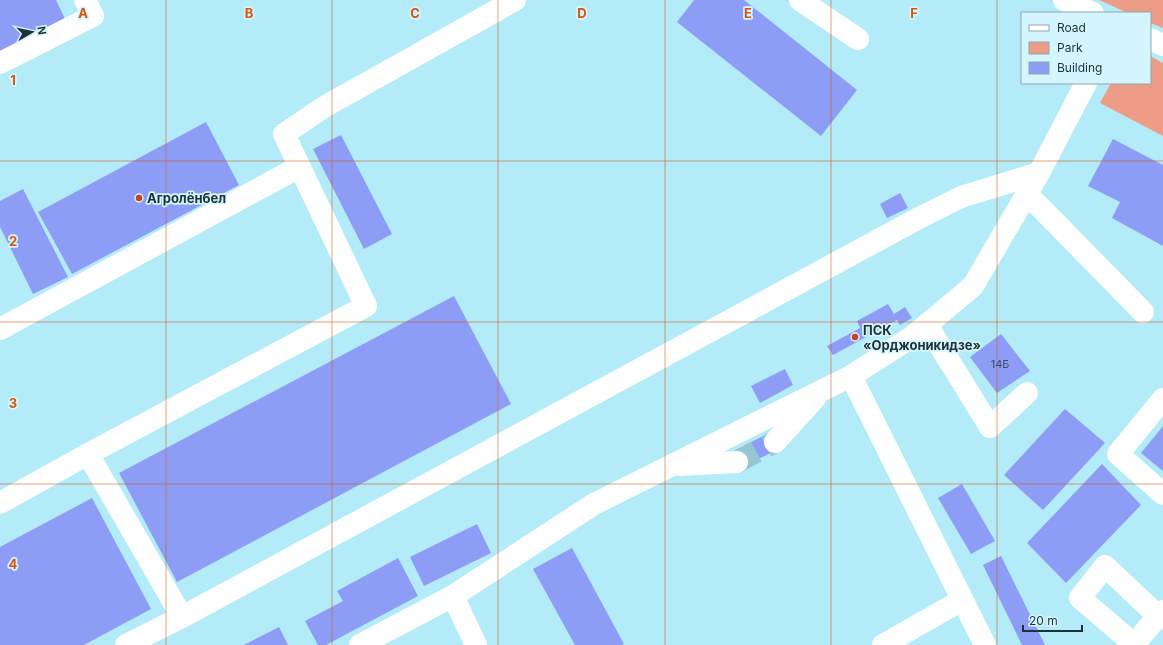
<svg xmlns="http://www.w3.org/2000/svg" width="1163" height="645" font-family="Inter,sans-serif">
<rect width="100%" height="100%" fill="#b4ebf9"/>
<g fill="#ed9c88">
<polygon points="1099,0 1163,0 1163,28 1150,23 1150,13 1128,13"/>
<polygon points="1150,56 1163,63 1163,136 1100,103 1111,83 1150,83"/>
</g>
<g fill="#8d9df6">
<polygon points="0,0 56,0 66,21 0,52"/>
<polygon points="694,0 744,0 857,90 821,136 677,22"/>
<polygon points="206,122 239,185 72,274 38,212"/>
<polygon points="341,135 392,234 364,249 313,149"/>
<polygon points="1113,139 1163,165 1163,246 1112,218 1120,202 1088,186"/>
<polygon points="23,189 68,277 33,294 0,227 0,201"/>
<polygon points="900,193 908,208 887,218 880,204"/>
<polygon points="454,296 511,404 177,582 119,473"/>
<polygon points="888,304 894,314 905,307 912,318 900,325 897,320 833,355 827,346 860,328 857,321"/>
<polygon points="1001,334 1030,371 997,393 970,357"/>
<polygon points="785,369 793,385 760,403 751,386"/>
<polygon points="1065,409 1105,443 1043,510 1004,475"/>
<polygon points="1163,426 1163,471 1141,453"/>
<polygon points="771,432 779,449 740,468 732,452"/>
<polygon points="1102,464 1141,505 1066,583 1027,543"/>
<polygon points="962,484 995,541 971,554 938,498"/>
<polygon points="92,498 151,609 84,645 0,645 0,547"/>
<polygon points="477,524 491,553 424,586 410,557"/>
<polygon points="572,548 624,644 621,645 575,645 533,569"/>
<polygon points="1001,556 1045,645 1022,645 983,565"/>
<polygon points="398,558 418,596 326,645 318,645 305,621 343,601 337,591"/>
<polygon points="279,627 288,645 244,645"/>
</g>
<g fill="none" stroke-linecap="round" stroke-linejoin="round">
<polyline stroke="#96c6d2" stroke-width="22" stroke-dasharray="22 11" stroke-linecap="butt" points="737,462 775,442"/>
<g stroke="#fff" stroke-width="22">
<polyline points="800,0 858,39"/>
<polyline points="1064,0 1093,13"/>
<polyline points="1150,39 1163,45"/>
<polyline points="0,63 93,16 85,0"/>
<polyline points="1026,194 1039,206 1143,312"/>
<polyline points="927,325 990,427 1027,393"/>
<polyline points="0,329 299,167"/>
<polyline points="851,376 985,645"/>
<polyline points="1163,399 1118,454 1163,494"/>
<polyline points="775,442 815,398"/>
<polyline points="88,454 182,617"/>
<polyline points="679,465 737,462"/>
<polyline points="0,503 88,454 366,306 284,134 324,107 515,0"/>
<polyline points="453,596 476,645"/>
<polyline points="1158,616 1105,566 1080,598 1134,644 1163,611"/>
<polyline points="126,645 182,617 919,218 961,197 1039,173"/>
<polyline points="360,645 453,596 594,504 851,376 912,337 973,286 1039,173 1086,83"/>
<polyline points="883,645 962,600"/>
</g>
</g>
<path fill="none" stroke="#d45510" stroke-width="1" stroke-opacity="0.55" d="M166,0V645M332,0V645M498,0V645M665,0V645M831,0V645M997,0V645M0,161H1163M0,322H1163M0,484H1163"/>
<g fill="#c9401d" stroke="#d4f5fd" stroke-width="1.5">
<circle cx="139" cy="198" r="4"/>
<circle cx="855" cy="337" r="4"/>
</g>
<g text-anchor="middle" dominant-baseline="central" stroke-width="3.5" stroke-linejoin="round" paint-order="stroke">
<g font-size="11" fill="#384d68">
<text x="1000" y="364">14Б</text>
</g>
<g font-size="13" font-weight="bold" fill="#1c3238" stroke="#d4f5fd" text-anchor="start">
<text x="147" y="198">Агролёнбел</text>
<text x="863" y="330">ПСК<tspan x="863" dy="15">«Орджоникидзе»</tspan></text>
</g>
</g>
<g font-size="13" text-anchor="middle" font-weight="bold" fill="#d45510" stroke="#d4f5fd" stroke-width="3.5" stroke-linejoin="round" paint-order="stroke">
<text x="83" y="18">A</text>
<text x="249" y="18">B</text>
<text x="415" y="18">C</text>
<text x="582" y="18">D</text>
<text x="748" y="18">E</text>
<text x="914" y="18">F</text>
<text x="13" y="85">1</text>
<text x="13" y="246">2</text>
<text x="13" y="408">3</text>
<text x="13" y="569">4</text>
</g>
<rect x="1021" y="12" width="130" height="72" fill="#d4f5fd" stroke="#8aa7ae"/>
<rect x="1029" y="25" width="20" height="6" fill="#ffffff" stroke="#8aa7ae"/>
<text x="1057" y="32" font-size="12" fill="#1c3238">Road</text>
<rect x="1029" y="42" width="20" height="12" fill="#ed9c88" stroke="#8aa7ae"/>
<text x="1057" y="52" font-size="12" fill="#1c3238">Park</text>
<rect x="1029" y="62" width="20" height="12" fill="#8d9df6" stroke="#8aa7ae"/>
<text x="1057" y="72" font-size="12" fill="#1c3238">Building</text>
<g transform="translate(32 32) rotate(81)" stroke="#d4f5fd" stroke-width="3" paint-order="stroke">
<path d="M0-3L7 15L0 10L-7 15Z" fill="#1c3238"/>
<text y="-6" font-size="11" font-weight="bold" text-anchor="middle" fill="#1c3238">N</text>
</g>
<path d="M1023 625v6h59v-6" fill="none" stroke="#1c3238" stroke-width="2"/>
<text x="1029" y="625" font-size="12" fill="#1c3238" stroke="#d4f5fd" stroke-width="3" paint-order="stroke">20 m</text>
</svg>
